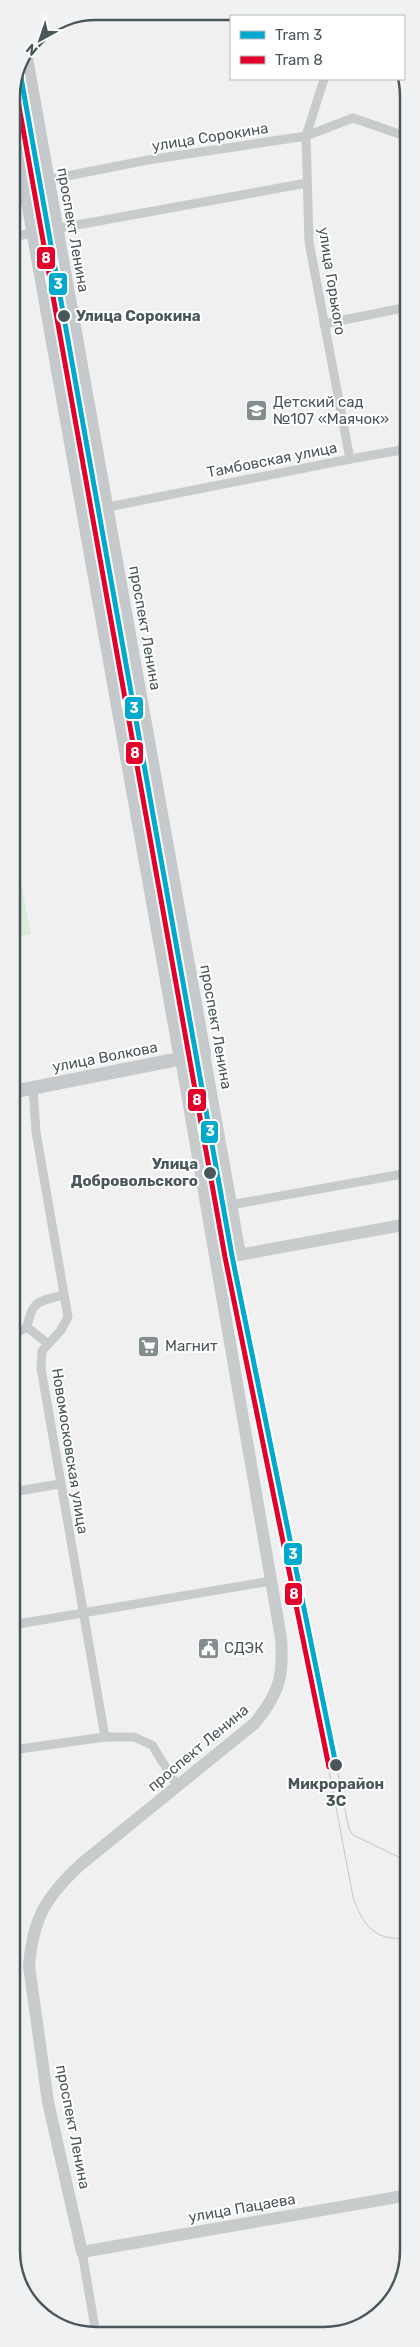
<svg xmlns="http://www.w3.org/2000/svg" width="420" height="2347" font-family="Rubik,sans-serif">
<rect width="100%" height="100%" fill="#f0f0f0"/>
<polygon fill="#d7ecdb" points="12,838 31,934 12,937"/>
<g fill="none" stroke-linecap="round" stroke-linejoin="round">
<g stroke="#c8cbcb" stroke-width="9">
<polyline points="345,16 346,14"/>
<polyline points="324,79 306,136 309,242 350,459"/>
<polyline points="11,187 148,160 306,136 353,118 408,137"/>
<polyline points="11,237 307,183"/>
<polyline points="324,324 408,307"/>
<polyline points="64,406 88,403"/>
<polyline points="83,512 350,459 408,449"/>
<polyline points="96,588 121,584"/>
<polyline points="135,804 159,800"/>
<polyline points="158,928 181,925"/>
<polyline points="33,1088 36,1132 68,1317 61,1330 42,1351 41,1368 105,1737"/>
<polyline points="208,1209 408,1173"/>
<polyline points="12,1336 27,1327"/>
<path d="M48,1344L27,1327C33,1299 38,1302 64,1295"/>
<polyline points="12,1492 60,1484"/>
<polyline points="12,1625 271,1581"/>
<polyline points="12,1750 105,1737 134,1737 152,1745 178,1787"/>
<polyline points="82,2252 96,2334"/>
</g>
<g stroke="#c7cbcb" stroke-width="12">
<polyline points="204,1054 240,1254"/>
<path d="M181,1059L281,1638C284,1677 279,1693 255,1723L80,1865C46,1897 33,1918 29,1966L48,2102L82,2252L409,2195"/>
<polyline points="217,1259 408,1224"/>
</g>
<g stroke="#c6c9cb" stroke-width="14">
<polyline points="11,107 181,1059"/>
<polyline points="12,1092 204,1054 26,58"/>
</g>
<g stroke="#c4c6c6" stroke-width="1">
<path d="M325,1749L353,1897C362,1924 376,1944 409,1937"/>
<polyline points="336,1765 349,1829 353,1835 409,1862"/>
</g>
<defs>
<polyline id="tram-1" points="20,72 232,1256 336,1765"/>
<polyline id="tram-2" points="15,84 225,1257 329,1767"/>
</defs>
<use href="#tram-1" stroke="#fff" stroke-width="9"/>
<use href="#tram-2" stroke="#fff" stroke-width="9"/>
<use href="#tram-1" stroke="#00a9ce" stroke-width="5"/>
<use href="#tram-2" stroke="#e4002b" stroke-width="5"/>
</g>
<defs>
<symbol id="school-square" viewBox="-11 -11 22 22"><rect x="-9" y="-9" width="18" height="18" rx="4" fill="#838c8e" stroke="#fff"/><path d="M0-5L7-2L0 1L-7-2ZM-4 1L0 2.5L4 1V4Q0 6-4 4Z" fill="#fff"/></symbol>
<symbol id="supermarket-square" viewBox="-11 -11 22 22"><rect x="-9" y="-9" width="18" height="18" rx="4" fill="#838c8e" stroke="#fff"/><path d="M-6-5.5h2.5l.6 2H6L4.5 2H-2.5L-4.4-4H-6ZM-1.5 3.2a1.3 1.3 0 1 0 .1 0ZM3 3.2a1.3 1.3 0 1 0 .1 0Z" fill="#fff"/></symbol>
<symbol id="civic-square" viewBox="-11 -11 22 22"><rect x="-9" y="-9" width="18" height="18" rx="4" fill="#838c8e" stroke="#fff"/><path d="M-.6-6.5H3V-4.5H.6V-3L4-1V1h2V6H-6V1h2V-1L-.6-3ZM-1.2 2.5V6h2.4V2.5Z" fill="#fff"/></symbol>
</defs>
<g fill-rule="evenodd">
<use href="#school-square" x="244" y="398" width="25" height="25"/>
<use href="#supermarket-square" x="136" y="1334" width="25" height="25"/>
<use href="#civic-square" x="196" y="1636" width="25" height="25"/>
</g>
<g fill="#49565a" stroke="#fff" stroke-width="2">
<circle cx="64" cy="316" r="7"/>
<circle cx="210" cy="1173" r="7"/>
<circle cx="336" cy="1765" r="7"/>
</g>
<g text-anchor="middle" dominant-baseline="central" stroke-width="4" stroke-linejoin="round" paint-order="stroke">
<g font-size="15" fill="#49565a" stroke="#fff">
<text transform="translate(210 137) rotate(-9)">улица Сорокина</text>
<text transform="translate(73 230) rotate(80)">проспект Ленина</text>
<text transform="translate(332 281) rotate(81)">улица Горького</text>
<text transform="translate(272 460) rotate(-11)">Тамбовская улица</text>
<text transform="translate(145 628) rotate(80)">проспект Ленина</text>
<text transform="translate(216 1027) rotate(80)">проспект Ленина</text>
<text transform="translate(105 1057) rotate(-11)">улица Волкова</text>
<text transform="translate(70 1451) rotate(81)">Новомосковская улица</text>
<text transform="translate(198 1748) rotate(-40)">проспект Ленина</text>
<text transform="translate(73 2127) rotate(79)">проспект Ленина</text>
<text transform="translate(242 2208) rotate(-10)">улица Пацаева</text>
</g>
<g font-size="15" font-weight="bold" fill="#49565a" stroke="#fff" text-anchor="start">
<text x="76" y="316">Улица Сорокина</text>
<text x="198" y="1164" text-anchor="end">Улица<tspan x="198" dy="17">Добровольского</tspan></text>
<text x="336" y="1784" text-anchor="middle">Микрорайон<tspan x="336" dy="17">3С</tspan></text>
</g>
<g font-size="15" fill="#49565a" stroke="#fff" text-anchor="start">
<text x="273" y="402">Детский сад<tspan x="273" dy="17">№107 «Маячок»</tspan></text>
<text x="165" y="1346">Магнит</text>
<text x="224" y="1648">СДЭК</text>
</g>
</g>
<path d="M0 0H420V2347H0ZM96 20H324A76 76 0 0 1 400 96V2251A76 76 0 0 1 324 2327H96A76 76 0 0 1 20 2251V96A76 76 0 0 1 96 20Z" fill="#f0f1f2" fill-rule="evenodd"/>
<path fill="none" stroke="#49565a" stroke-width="2.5" d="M96 20H324A76 76 0 0 1 400 96V2251A76 76 0 0 1 324 2327H96A76 76 0 0 1 20 2251V96A76 76 0 0 1 96 20Z"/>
<g stroke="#fff" stroke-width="2">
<rect x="36" y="246" width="20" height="24" rx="5" fill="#e4002b"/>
<rect x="48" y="272" width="20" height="24" rx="5" fill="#00a9ce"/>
<rect x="124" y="696" width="20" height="24" rx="5" fill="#00a9ce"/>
<rect x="125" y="741" width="19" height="24" rx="5" fill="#e4002b"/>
<rect x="187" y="1088" width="20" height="24" rx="5" fill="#e4002b"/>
<rect x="200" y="1120" width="19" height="24" rx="5" fill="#00a9ce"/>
<rect x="283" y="1542" width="20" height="24" rx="5" fill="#00a9ce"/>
<rect x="284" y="1582" width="19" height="24" rx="5" fill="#e4002b"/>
</g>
<g font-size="14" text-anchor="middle" font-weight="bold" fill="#fff">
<text x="46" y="263">8</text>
<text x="58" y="289">3</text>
<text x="134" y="713">3</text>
<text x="135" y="758">8</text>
<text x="197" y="1105">8</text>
<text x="210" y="1136">3</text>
<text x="293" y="1559">3</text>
<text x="294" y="1599">8</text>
</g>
<rect x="230" y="15" width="175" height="65" fill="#ffffff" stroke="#b6bbbd"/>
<rect x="240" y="31" width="25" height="8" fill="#00a9ce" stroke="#b6bbbd"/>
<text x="275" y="40" font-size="15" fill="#49565a">Tram 3</text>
<rect x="240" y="56" width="25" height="8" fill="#e4002b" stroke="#b6bbbd"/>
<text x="275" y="65" font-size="15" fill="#49565a">Tram 8</text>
<g transform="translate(40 40) rotate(220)" stroke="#ffffff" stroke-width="4" paint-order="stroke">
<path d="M0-4L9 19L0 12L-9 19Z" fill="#49565a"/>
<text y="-8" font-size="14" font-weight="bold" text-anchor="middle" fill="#49565a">N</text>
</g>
</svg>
